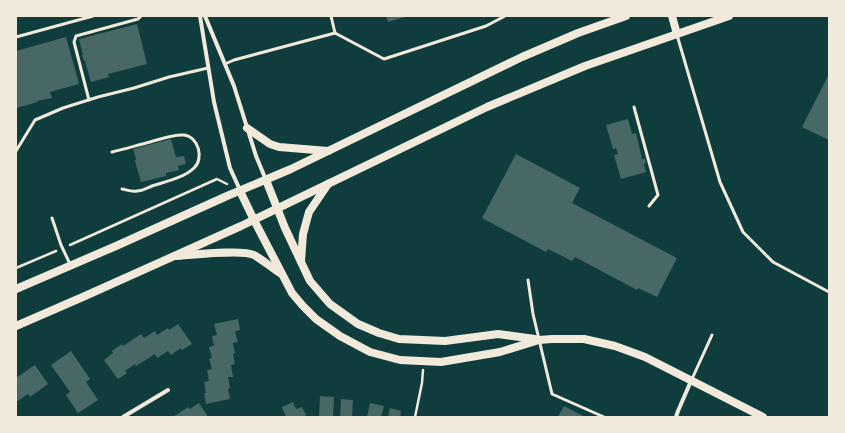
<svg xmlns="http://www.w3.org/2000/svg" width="845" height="433" font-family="'Public Sans',sans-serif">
<rect width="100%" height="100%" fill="#0f3d3e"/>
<g fill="#486865">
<polygon points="386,16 408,16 388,22"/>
<polygon points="137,24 147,64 108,74 109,77 91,82 85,61 84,61 82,55 83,55 79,39"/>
<polygon points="66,37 79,84 50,92 52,98 37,101 38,102 16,108 16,51"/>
<polygon points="829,74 829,140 802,127"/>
<polygon points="628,119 632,134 636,133 642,159 645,159 646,163 644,164 646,172 621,179 614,155 618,154 616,148 613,149 606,125"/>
<polygon points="171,139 176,157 184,156 186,164 178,166 179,170 166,173 166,176 141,182 135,161 136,159 133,149"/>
<polygon points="516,154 580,188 572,203 677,258 657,297 638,288 637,290 575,257 572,261 548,249 546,252 482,218"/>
<polygon points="238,319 240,330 235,331 238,342 233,343 235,353 233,354 235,364 231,365 233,377 228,377 230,388 228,389 230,399 206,404 204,393 206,393 204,382 209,381 207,370 212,369 209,359 212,358 209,347 214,346 212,336 217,335 214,324"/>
<polygon points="178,324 192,344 182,350 181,348 171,355 168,351 157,358 155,354 136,366 135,364 125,371 127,373 118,379 104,360 113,353 112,351 122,344 123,346 141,334 144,338 155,331 157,335 168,328 169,330"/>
<polygon points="71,351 90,379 86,382 98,400 78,413 66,395 70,392 51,365"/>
<polygon points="35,365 48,384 30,397 28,394 16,402 16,378"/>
<polygon points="320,396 334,397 333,417 319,417"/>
<polygon points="341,399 353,400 352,417 340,417"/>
<polygon points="293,402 296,409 302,407 306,415 303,417 286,417 282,407"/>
<polygon points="199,403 208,417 173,417 188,407 190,409"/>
<polygon points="370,403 384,406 381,417 367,417"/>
<polygon points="564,406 585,417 558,417"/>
<polygon points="390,408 401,411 400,417 388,417"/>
</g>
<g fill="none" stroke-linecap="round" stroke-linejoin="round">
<g stroke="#f1e9da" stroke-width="2.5">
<polyline points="70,245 217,179 227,184"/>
<polyline points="16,268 56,251"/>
<polyline points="415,417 422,383 423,370"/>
</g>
<g stroke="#f1e9da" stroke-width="3">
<polyline points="335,33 384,59 486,26 505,16"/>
<polyline points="677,35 720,182 743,232 773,262 829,292"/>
<polyline points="16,37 93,16"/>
<polyline points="225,64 234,60 335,33 331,16"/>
<polyline points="89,100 74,42 76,36 138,19 141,16"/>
<polyline points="634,107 658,195 649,206"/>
<polyline points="16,151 35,120 63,108 98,97 134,88 169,77 208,68"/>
<path d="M112,152C125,149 138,145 150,142C161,139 173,134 184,135C199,137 204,159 194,168C184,178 164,182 152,186C147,188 142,191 137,191C132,192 127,190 122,189"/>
<polyline points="52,218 61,245 70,264"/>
<polyline points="528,280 533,314 552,394 604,417"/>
<polyline points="692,379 712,335"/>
</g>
<g stroke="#f1e9da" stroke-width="4">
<polyline points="200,16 214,102 230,168 240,190"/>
<polyline points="205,16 234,86 256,156 266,180"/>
<polyline points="123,417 168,390"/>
<polyline points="676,417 678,411 691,381"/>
</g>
<g stroke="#f1e9da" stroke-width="8">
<polyline points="672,16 677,34"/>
<polyline points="247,128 270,144 279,147 328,151"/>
<polyline points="266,180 285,228 310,281 330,304 358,324 379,333 399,339 445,341 498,334 535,339"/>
<polyline points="240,191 254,220 292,293 303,306 316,319 340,336 370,352 400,360 441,362 500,352 539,340 552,339 584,339 615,346 645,357 763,417"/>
<path d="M176,256C192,255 242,249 254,255C263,260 272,268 280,273"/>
<polyline points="301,261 303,234 309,212 328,184"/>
<polyline points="16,289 116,246 227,196 291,169 522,57 578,33 626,16"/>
<polyline points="16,326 85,296 241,226 487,107 585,66 729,16"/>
</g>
</g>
<rect width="845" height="433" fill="none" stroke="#f1e9da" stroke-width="34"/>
</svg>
